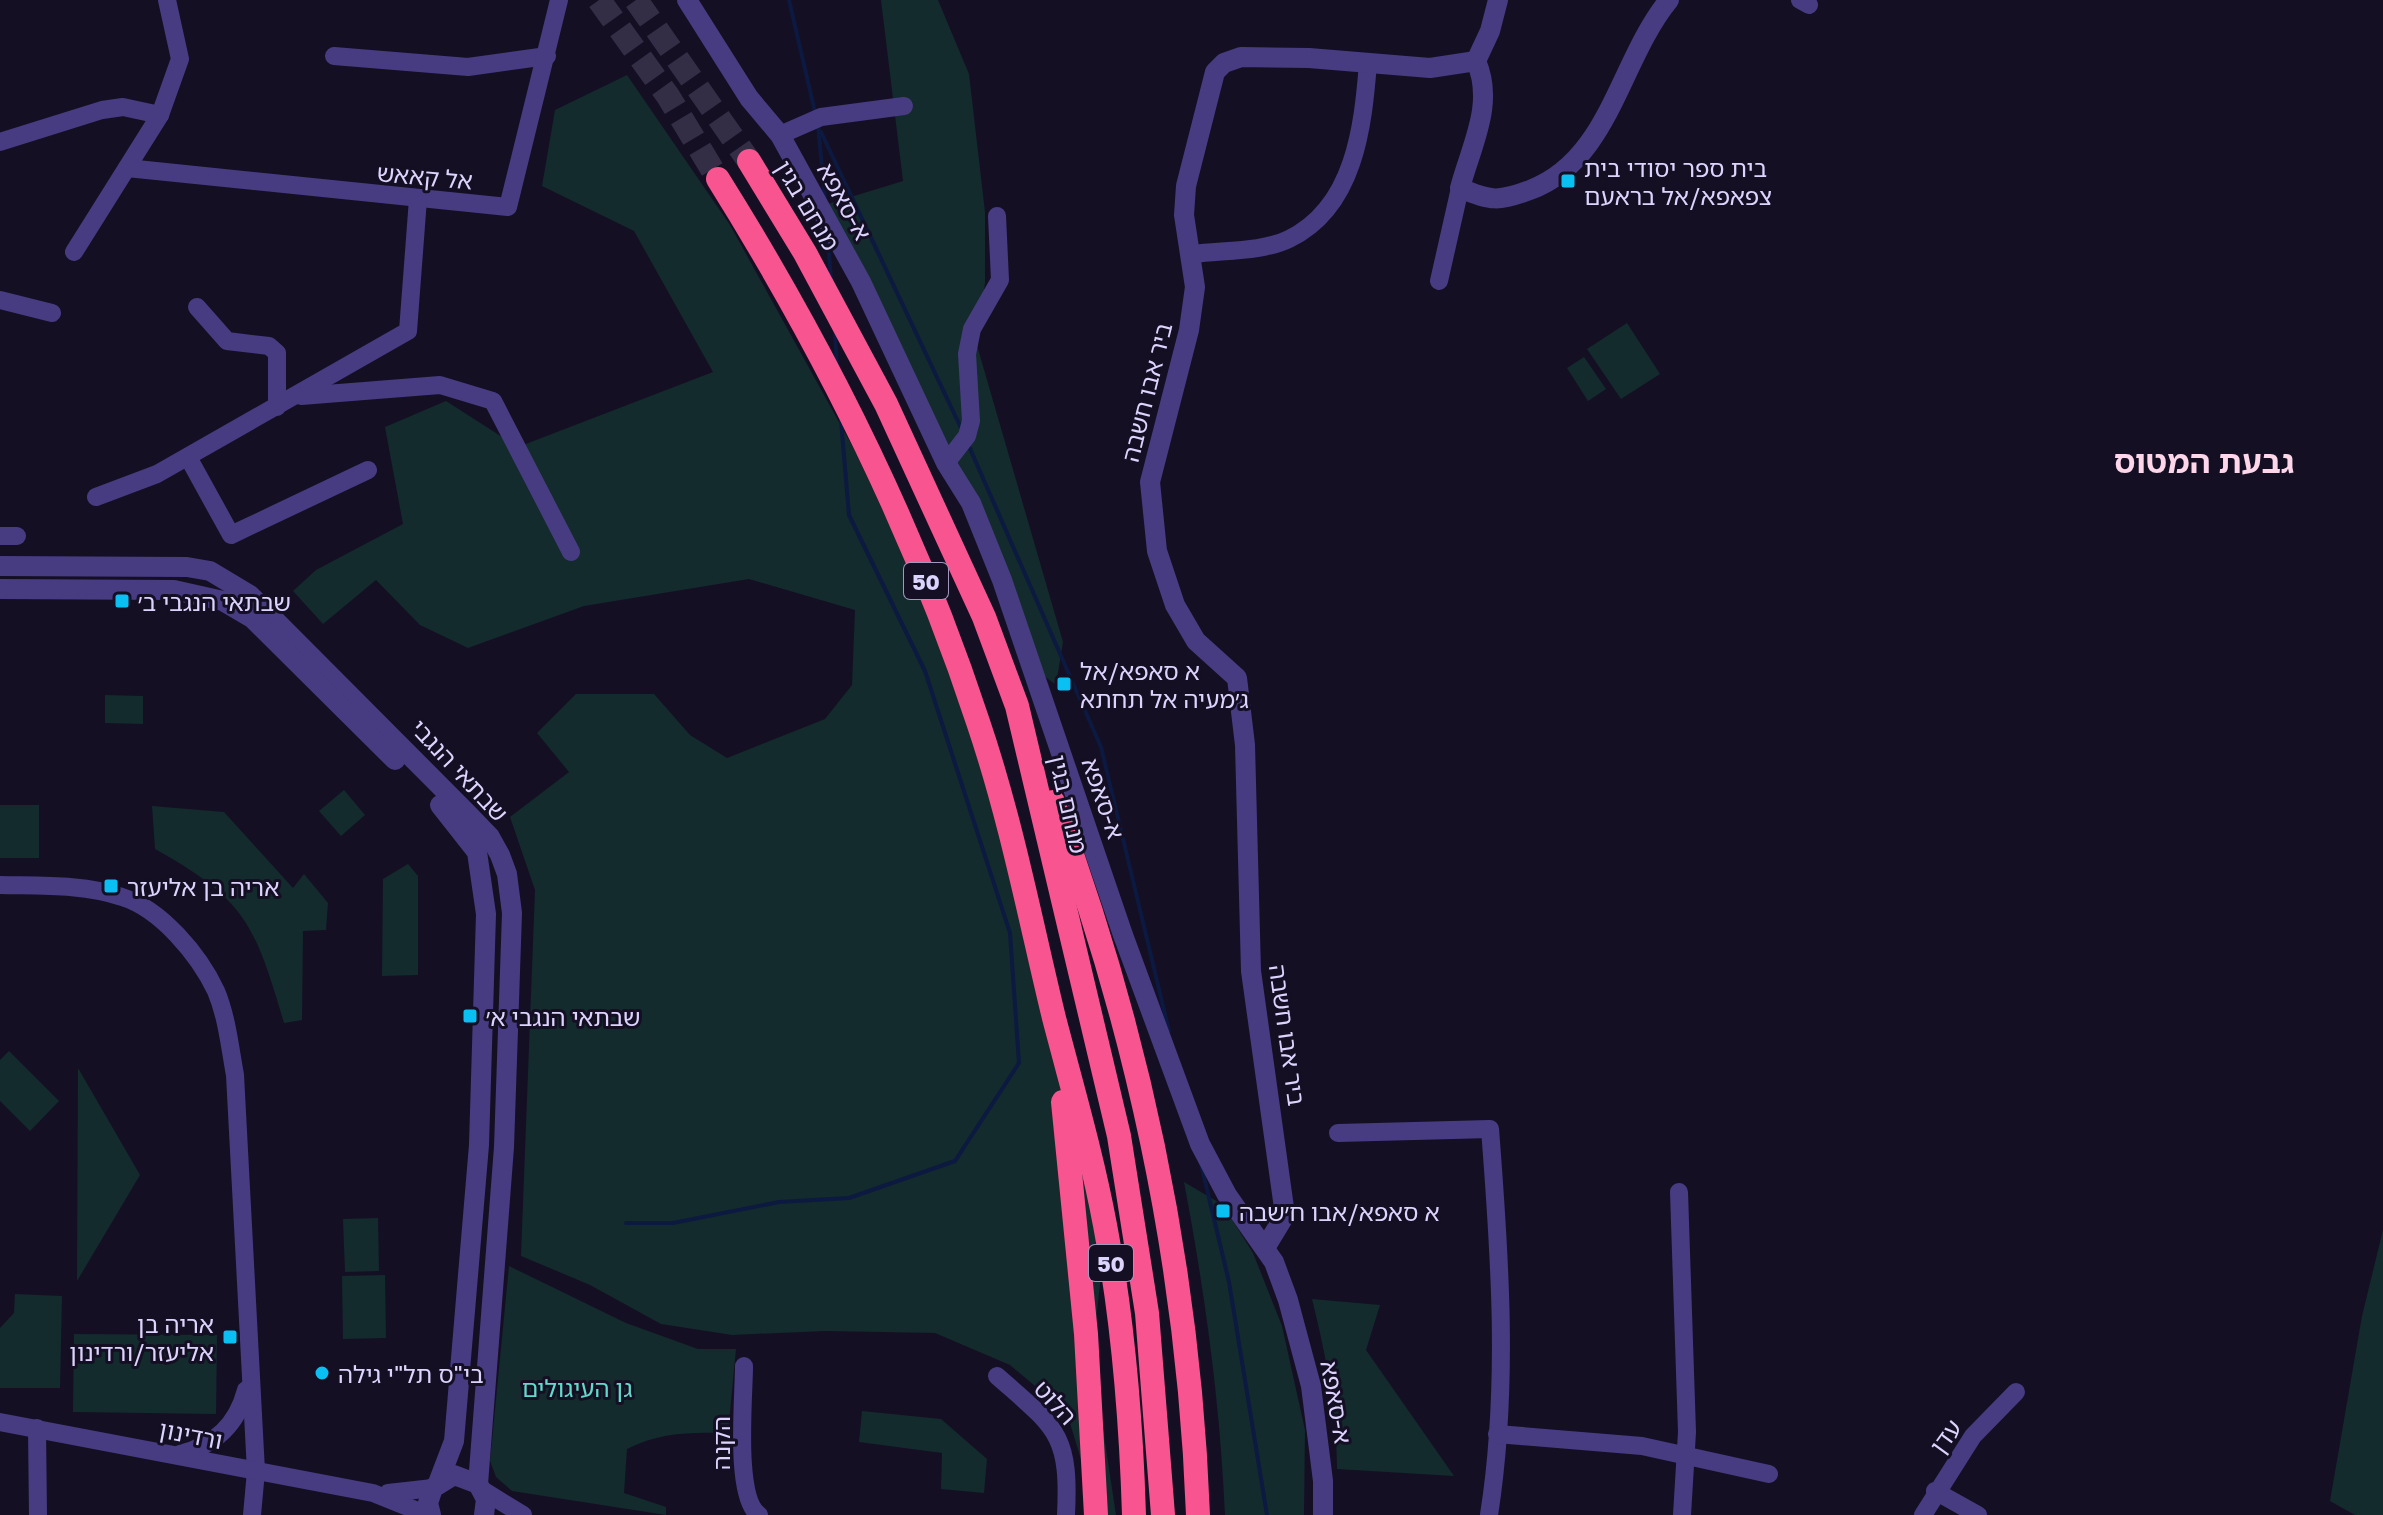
<svg xmlns="http://www.w3.org/2000/svg" width="2383" height="1515" font-family="'Golos Text','Noto Sans Hebrew',sans-serif">
<rect width="100%" height="100%" fill="#150f24"/>
<g fill="#132b2d">
<polygon points="881,0 938,0 969,74 985,212 985,283 976,342 1063,642 1056,685 1043,675 828,204 903,181"/>
<polygon points="627,75 730,225 855,451 938,627 999,822 1107,1222 1092,1356 1116,1515 1086,1515 1086,1476 1067,1413 1010,1365 935,1333 825,1331 732,1335 661,1324 590,1285 521,1256 535,890 510,817 569,772 537,733 576,694 654,694 690,735 727,758 825,719 852,685 855,610 749,579 584,606 468,648 420,625 376,580 323,624 293,591 316,570 403,524 385,427 446,401 518,447 713,372 634,231 542,186 555,110"/>
<polygon points="1627,323 1660,374 1621,399 1587,349"/>
<polygon points="1584,357 1606,389 1588,401 1567,368"/>
<polygon points="105,695 143,696 143,724 105,723"/>
<polygon points="344,790 365,815 341,836 319,811"/>
<rect x="0" y="805" width="39" height="53"/>
<path d="M152,806L224,812L293,888L304,874L328,903L326,930L303,931L302,1020L284,1023C255,926 247,900 155,849Z"/>
<polygon points="408,864 418,876 418,975 382,976 383,879"/>
<polygon points="9,1051 59,1101 30,1131 0,1101 0,1060"/>
<polygon points="78,1068 140,1175 77,1281"/>
<path d="M1184,1182L1223,1205L1253,1253L1282,1326L1305,1430L1304,1515H1225C1220,1402 1205,1293 1184,1182Z"/>
<polygon points="378,1218 379,1271 345,1272 343,1219"/>
<polygon points="2383,1230 2383,1515 2355,1515 2330,1501 2362,1316"/>
<path d="M509,1266L626,1323L698,1349H736L728,1433C691,1432 660,1432 627,1449L624,1493L666,1507V1515L512,1491L496,1477L490,1461Z"/>
<polygon points="385,1275 386,1338 343,1339 342,1276"/>
<polygon points="15,1294 62,1296 60,1388 0,1388 0,1328 14,1313"/>
<path d="M1312,1299L1380,1305L1366,1350L1454,1476L1337,1469C1337,1410 1326,1356 1312,1299Z"/>
<polygon points="74,1334 217,1335 216,1414 73,1412"/>
<polygon points="862,1411 941,1419 987,1459 984,1493 941,1489 942,1453 859,1442"/>
</g>
<g fill="none" stroke-linecap="round" stroke-linejoin="round">
<g stroke="#0c1940" stroke-width="4">
<polyline points="789,0 815,112"/>
<polyline points="818,125 825,199"/>
<polyline points="821,132 961,428"/>
<polyline points="828,240 831,279"/>
<polyline points="835,332 837,367"/>
<polyline points="968,444 1101,747 1169,1031"/>
<polyline points="1201,1164 1229,1282 1267,1515"/>
<polyline points="626,1223 673,1223 779,1202 849,1198 955,1161 1019,1063 1010,933 925,671 849,515 841,420"/>
</g>
<g stroke="#332d45" stroke-width="24" stroke-dasharray="24 12" stroke-linecap="butt">
<polyline points="599,0 668,96 718,179"/>
<polyline points="636,0 749,161"/>
</g>
<g stroke="#473c81" stroke-width="18">
<polyline points="1800,0 1809,5"/>
<polyline points="334,56 468,67 547,56"/>
<polyline points="780,135 821,117 904,106"/>
<polyline points="0,142 102,110 123,107 160,115"/>
<polyline points="127,168 508,207 559,0"/>
<polyline points="74,252 160,115 180,59 167,0"/>
<path d="M1193,254C1222,250 1263,252 1289,239C1355,207 1363,126 1368,63"/>
<polyline points="1439,281 1460,188"/>
<polyline points="0,300 52,313"/>
<polyline points="197,307 227,341 269,346 277,353 277,407"/>
<polyline points="301,396 440,385 493,401 571,552"/>
<polyline points="188,457 231,535 368,470"/>
<polyline points="946,463 967,436 971,421 967,354 972,329 1000,280 997,216"/>
<polyline points="96,497 157,474 408,331 418,199"/>
<polyline points="0,536 17,536"/>
<path d="M0,885C40,886 84,884 122,897C161,909 199,955 216,991C227,1017 230,1048 235,1075L256,1471L252,1515"/>
<path d="M1338,1133L1490,1129C1500,1257 1509,1388 1489,1515"/>
<polyline points="1679,1192 1687,1432 1682,1515"/>
<path d="M744,1366C744,1397 734,1498 759,1515"/>
<path d="M997,1376C1056,1428 1070,1433 1066,1515"/>
<polyline points="0,1422 373,1493 428,1515"/>
<polyline points="37,1428 38,1515"/>
<polyline points="1497,1434 1642,1446 1769,1474"/>
<path d="M180,1454C215,1445 237,1425 246,1390"/>
<polyline points="484,1491 523,1515"/>
<polyline points="1935,1491 1978,1515"/>
<polyline points="388,1493 433,1488"/>
<polyline points="1923,1515 1973,1436 2016,1392"/>
</g>
<g stroke="#473c81" stroke-width="20">
<polyline points="687,0 749,98 780,135 861,282 946,463 971,503 1002,580 1123,935 1200,1144 1227,1195 1274,1262 1288,1300 1311,1386 1323,1481 1323,1515"/>
<path d="M1476,61C1495,104 1471,146 1460,188C1490,201 1499,202 1530,190C1610,160 1619,61 1669,0"/>
<polyline points="1476,61 1490,31 1498,0"/>
<polyline points="0,566 187,567 210,571 250,595 469,815 490,837 500,855 507,874 512,913 504,1147 478,1484"/>
<polyline points="0,589 174,590 223,601 252,618 395,760"/>
<polyline points="1265,1248 1285,1215 1251,971 1245,745 1237,678 1196,641 1175,605 1157,551 1150,482 1189,330 1195,287 1184,215 1186,186 1215,72 1224,63 1241,57 1309,58 1430,68 1476,61"/>
<polyline points="438,1483 454,1441 479,1145 486,914 477,852 440,805"/>
<polyline points="431,1515 428,1503 433,1488 454,1475 478,1484 486,1499 484,1515"/>
</g>
<g stroke="#f8548f" stroke-width="24">
<polyline points="749,161 805,253 886,404 984,617 1017,706 1119,1136 1147,1313 1163,1515"/>
<path d="M718,179C825,350 915,530 978,722C1011,819 1030,919 1054,1018C1072,1087 1092,1155 1105,1225C1123,1320 1131,1418 1134,1515"/>
<path d="M1053,802C1138,1030 1189,1271 1198,1515"/>
<polyline points="1063,1102 1086,1334 1096,1515"/>
</g>
</g>
<g fill="#0ac0f3" stroke="#150f24" stroke-width="3">
<rect x="1560" y="173" width="16" height="16" rx="4"/>
<rect x="114" y="593" width="16" height="16" rx="4"/>
<rect x="1056" y="676" width="16" height="16" rx="4"/>
<rect x="103" y="878" width="16" height="16" rx="4"/>
<rect x="462" y="1008" width="16" height="16" rx="4"/>
<rect x="1215" y="1203" width="16" height="16" rx="4"/>
<rect x="222" y="1329" width="16" height="16" rx="4"/>
<circle cx="322" cy="1373" r="8"/>
</g>
<g text-anchor="middle" dominant-baseline="central" stroke-width="6" stroke-linejoin="round" paint-order="stroke">
<g fill="#150f24" stroke="#a199bc" stroke-width="2">
<rect x="904" y="563" width="44" height="36" rx="6"/>
<rect x="1089" y="1245" width="44" height="36" rx="6"/>
</g>
<g font-size="22" font-weight="bold" fill="#ddd4fd">
<text x="926" y="581">50</text>
<text x="1111" y="1263">50</text>
</g>
<g font-size="24" fill="#ddd4fd" stroke="#150f24" text-anchor="start">
<text x="1584" y="167">בית ספר יסודי בית<tspan x="1584" dy="28">צפאפא/אל בראעם</tspan></text>
<text x="138" y="601">שבתאי הנגבי ב׳</text>
<text x="1080" y="670">א סאפא/אל<tspan x="1080" dy="28">ג׳מעיה אל תחתא</tspan></text>
<text x="127" y="886">אריה בן אליעזר</text>
<text x="486" y="1016">שבתאי הנגבי א׳</text>
<text x="1239" y="1211">א סאפא/אבו ח׳שבה</text>
<text x="214" y="1323" text-anchor="end">אריה בן<tspan x="214" dy="28">אליעזר/ורדינון</tspan></text>
<text x="338" y="1373">בי"ס תל"י גילה</text>
</g>
<g font-size="24" fill="#ddd4fd" stroke="#150f24">
<text transform="translate(425 176) rotate(5)">אל קאאש</text>
<text transform="translate(845 201) rotate(61)">א-סאפא</text>
<text transform="translate(808 205) rotate(59)">מנחם בגין</text>
<text transform="translate(1146 392) rotate(-76)">ביר אבו חשבה</text>
<text transform="translate(460 770) rotate(47)">שבתאי הנגבי</text>
<text transform="translate(1104 798) rotate(71)">א-סאפא</text>
<text transform="translate(1069 804) rotate(77)">מנחם בגין</text>
<text transform="translate(1288 1035) rotate(82)">ביר אבו חשבה</text>
<text transform="translate(1056 1402) rotate(48)">הלוט</text>
<text transform="translate(1337 1402) rotate(80)">א-סאפא</text>
<text transform="translate(191 1434) rotate(11)">ורדינון</text>
<text transform="translate(1945 1436) rotate(-54)">עדן</text>
<text transform="translate(720 1443) rotate(-90)">הקנה</text>
</g>
<g font-size="24" fill="#62dacb" stroke="#150f24">
<text x="577" y="1387">גן העיגולים</text>
</g>
<g font-size="32" font-weight="bold" fill="#fdd6ea" stroke="#150f24">
<text x="2204" y="461">גבעת המטוס</text>
</g>
</g>
</svg>
